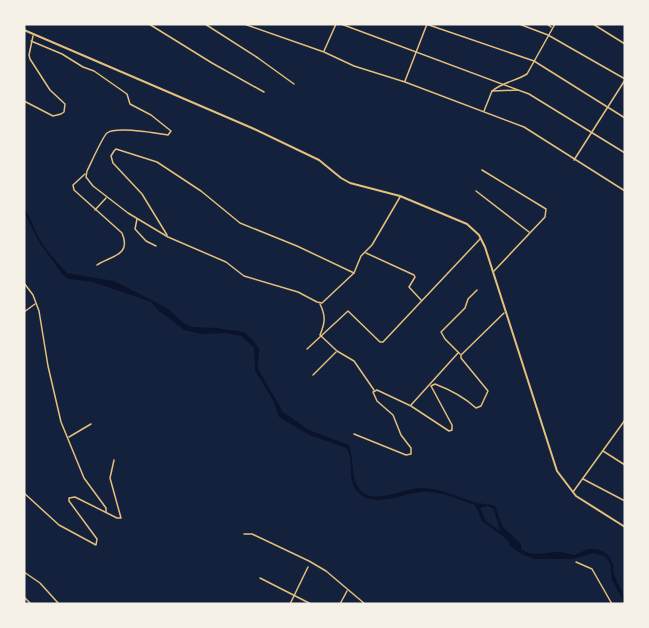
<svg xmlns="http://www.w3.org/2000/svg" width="649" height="628" font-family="'Fira Sans',sans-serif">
<rect width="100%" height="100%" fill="#14213d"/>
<path fill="#0b132b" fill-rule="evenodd" d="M24,208C30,217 33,225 37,234C44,248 57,263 67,273L114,281L167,308L185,324L194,327L217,328L244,332L254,341L259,349L258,369L283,412L309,430L349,445C355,461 349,482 364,493C376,503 404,489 418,488C440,487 456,497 477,503C483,504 489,504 495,506L503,527L521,544V549C534,558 546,551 561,552C566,552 571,555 575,555C576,555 583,551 583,551C597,546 609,551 613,565C614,568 613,571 614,574C617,585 625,592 625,604L612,580L610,563L606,557L594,553L572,559H535L521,554L510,546L509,541L482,521L475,505C460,500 446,493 430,492C408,490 376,511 358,492C346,480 355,460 346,448L309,435L279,417L273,400L255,371L254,348L241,336L226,333L201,334L184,330L158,310L151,302L93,282L68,279L63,275L39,242L24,212ZM488,506L494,509L500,531L486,521L480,508Z"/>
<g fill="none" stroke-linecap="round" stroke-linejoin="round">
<g stroke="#e5c07b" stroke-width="1.5">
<polyline points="149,24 212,63 264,92"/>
<polyline points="205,24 258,58 294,84"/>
<polyline points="244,24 324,52 354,66 405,82 524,127 625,191"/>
<polyline points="341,24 529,94 625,153"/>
<polyline points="426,24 534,61 625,118"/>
<polyline points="519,24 548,35 625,79"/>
<polyline points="547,24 551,27"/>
<polyline points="593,24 625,44"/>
<path d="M31,41L62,54L83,67L94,71L127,94L130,104L151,115L171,131L168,135C156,133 116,126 107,133C103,136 90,165 87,171L86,177L93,186L128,213L168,237L226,262L244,276L298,292L317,302L322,303L354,273"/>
<polyline points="324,51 336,24"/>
<polyline points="405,81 427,24"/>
<path d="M492,91C503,82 516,81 527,74L555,24"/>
<polyline points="24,101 53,116 61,114 64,112 65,104 50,90 30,59 29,55 33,36"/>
<polyline points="484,111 492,91 518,90"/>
<polyline points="574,160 625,80"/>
<polyline points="482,170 546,209 545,217 494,271"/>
<path d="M85,174L73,185L74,190L122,233C132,256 110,256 97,265"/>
<polyline points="476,191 529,232"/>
<polyline points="95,210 106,198"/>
<polyline points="137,219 135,229 146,241 156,246"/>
<polyline points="167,235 142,194 113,163 111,156 114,151 116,149 157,162 201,191 240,223 297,246 354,273 361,256 372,245 400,197"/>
<polyline points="366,253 414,275 415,277 409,287 421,300"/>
<polyline points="24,283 33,295 39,311 48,366 61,422 84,478 106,508 106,512"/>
<path d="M320,304C326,316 325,323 320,335L337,351L354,361L374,390"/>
<polyline points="24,312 35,304"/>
<polyline points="307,349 348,311 380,342 383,342 480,239"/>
<polyline points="460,354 445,339 441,332 465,308 468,299 477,290"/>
<polyline points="313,375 336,352"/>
<polyline points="411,405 458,353"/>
<path d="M354,434L406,455L411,454V448L401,435L393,415L377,401L373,392L377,390L411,406L449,431L452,430V425L431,386L435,384C451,390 463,396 476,408L481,406L488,391L461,358V355L504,313"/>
<polyline points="69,437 91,424"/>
<polyline points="603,451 625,465"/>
<polyline points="583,479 625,501"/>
<polyline points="573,492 625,420"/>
<polyline points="24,493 59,525 96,545 97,539 69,501 69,498 75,497 117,518 121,518 110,478 114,460"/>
<polyline points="244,534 252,534 309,561 326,571 365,604"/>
<polyline points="576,562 592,569 612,604"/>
<polyline points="260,578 311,604"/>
<polyline points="24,597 31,604"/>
<polyline points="290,604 308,567"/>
<polyline points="340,604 347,591"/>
</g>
<polyline stroke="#e5c07b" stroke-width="1.5" points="24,572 40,583 59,604"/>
<polyline stroke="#e5c07b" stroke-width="2" points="24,30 252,128 319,160 341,178 350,183 400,196 467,224 479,235 485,247 557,471 576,496 625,527"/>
</g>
<rect width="649" height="628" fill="none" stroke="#f6f1e7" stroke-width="51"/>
</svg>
